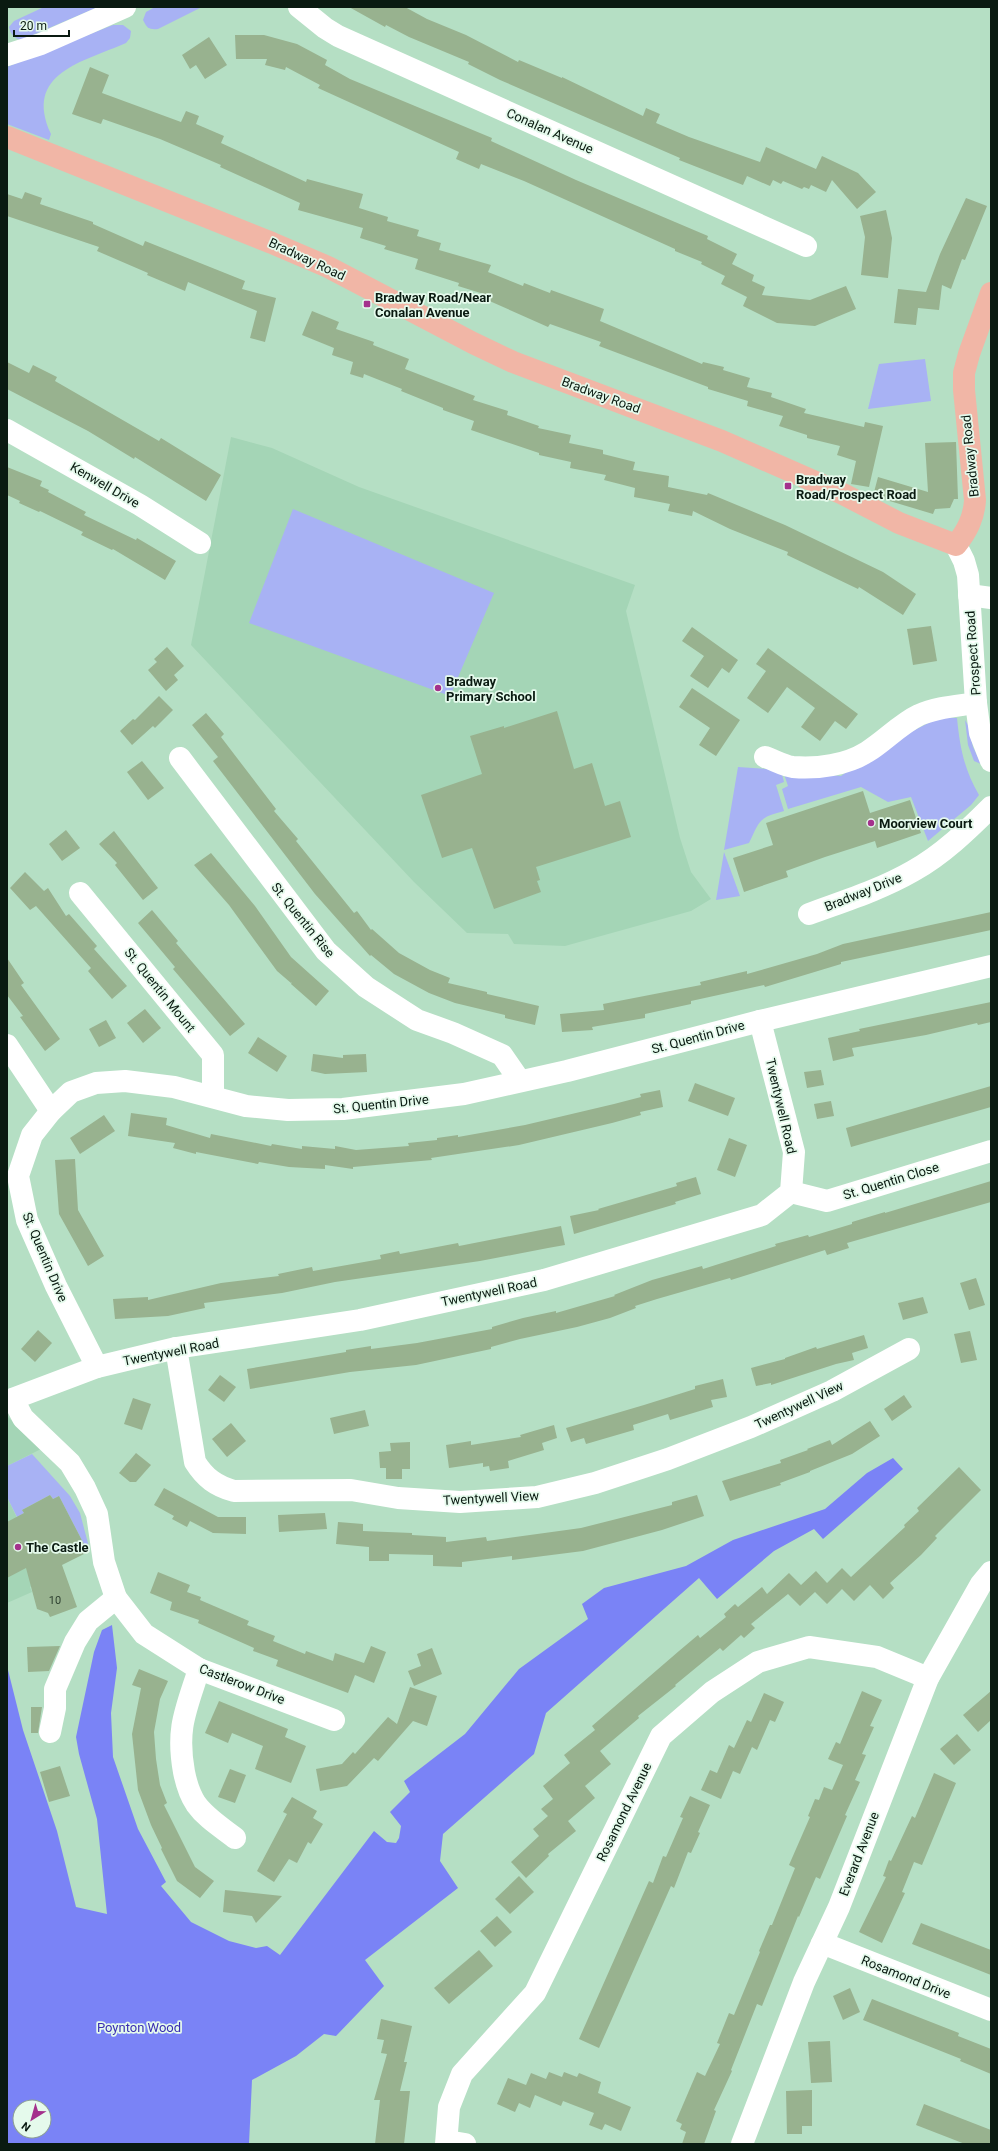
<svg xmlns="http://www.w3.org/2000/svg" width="998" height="2151" font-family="Roboto,sans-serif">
<rect width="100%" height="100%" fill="#b5dfc4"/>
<g fill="#a4d5b6">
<polygon points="231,437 272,448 359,487 635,585 626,611 680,838 691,872 711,899 691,911 565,946 514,944 508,934 467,933 414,882 191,645"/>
<polygon points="7,1416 41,1449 7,1466"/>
<polygon points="7,1497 45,1577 30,1587 32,1592 7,1603"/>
</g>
<g fill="#a8b2f4">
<path d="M44,7H98L21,40C14,38 11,35 9,27L14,21Z"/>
<path d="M155,7H202L158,29C149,30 147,28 143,20L146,12Z"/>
<path d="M113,25H123L131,31L130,38L126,43C83,62 23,73 51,134L49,140L7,124V67Z"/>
<polygon points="925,359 931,401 868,409 879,364"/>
<polygon points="293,509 494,593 450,696 249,623"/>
<path d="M940,717L957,718C960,748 964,769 979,795L971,805L928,841L911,797L888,802L861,787L788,809L782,789L788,786L783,771L841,776L880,748Z"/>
<polygon points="965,720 968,725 973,747 981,764 974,761 968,745"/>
<path d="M738,767L781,770L784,782L776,785L784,811C758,818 760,820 749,843L724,850Z"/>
<polygon points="724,852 740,896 716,900"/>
<polygon points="32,1454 70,1496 80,1513 90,1551 88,1552 59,1496 53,1499 50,1495 22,1510 24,1513 17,1517 7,1497 7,1466"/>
</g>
<path fill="#7a83f6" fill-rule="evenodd" d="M893,1458L903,1469L823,1539L814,1529L774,1551L717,1599L699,1578L546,1713L534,1754L443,1834L440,1861L458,1888L365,1960L384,1986L336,2036L324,2034L296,2056L252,2080L249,2144H7V1666L23,1730L57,1831L76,1907L107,1914L97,1819L79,1754L76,1737L94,1652L102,1630L112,1625L117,1668L111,1713L113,1757L138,1829L166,1882L161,1886L191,1922L229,1941L256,1948L267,1946L280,1955L374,1831L387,1842L396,1843L399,1838L401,1826L390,1812L410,1792L404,1781L465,1734L519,1669L588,1619L582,1604L604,1588L686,1566L733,1540L825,1509L867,1473ZM20,2107H44V2131H20Z"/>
<g fill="#98b28f">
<polygon points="349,7 405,7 427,19 466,35 518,62 519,60 562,78 562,77 643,116 646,108 660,114 656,123 689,137 760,162 766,147 816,169 822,156 858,173 876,192 857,209 832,180 826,192 811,185 809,189 804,187 802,189 783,181 781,184 773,180 770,186 747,176 743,185 679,160 680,158 500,80 468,64 469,62 409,37 386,25 385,27"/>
<polygon points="235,35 264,35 297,44 327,60 325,65 350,79 492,138 491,141 576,180 708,236 707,239 737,254 732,264 754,275 752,281 765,287 762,295 810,300 846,286 856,309 815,326 777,323 743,306 747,297 721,284 725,276 701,264 702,262 675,251 675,249 524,181 481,164 479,169 456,159 459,152 318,88 320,85 286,67 285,70 265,65 267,59 236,59"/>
<polygon points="209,37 227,65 205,79 196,65 190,69 182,55"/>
<polygon points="90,67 109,75 102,93 181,122 186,111 199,116 196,124 224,136 221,143 306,182 307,179 363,194 359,208 388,217 387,221 419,230 417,236 441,243 439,250 491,265 488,272 523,286 524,283 550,293 551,290 604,309 600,321 702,364 703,362 724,367 723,370 750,378 747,387 772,393 771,397 806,409 804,413 864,427 865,422 883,426 869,487 851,484 856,461 837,455 840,446 807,438 807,435 779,426 783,416 747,406 748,401 708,389 708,387 599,346 601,342 550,324 548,327 485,299 487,295 458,286 459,283 415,269 418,259 384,249 386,246 360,238 363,228 298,210 300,203 220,167 221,165 160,139 103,119 101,124 72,114"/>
<polygon points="25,192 42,198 40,204 93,222 93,224 143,246 145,241 245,281 242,289 276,298 265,342 250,338 257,311 188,282 185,291 147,275 148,273 97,251 99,247 7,216 7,194 22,199"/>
<polygon points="966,198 987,206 965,260 962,259 951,289 942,285 939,310 918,308 916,325 894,323 898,289 926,292 940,254"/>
<polygon points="886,210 892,238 888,278 861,275 865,237 860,216"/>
<polygon points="312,311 339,322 336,329 374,342 373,345 409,359 405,369 475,396 473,400 508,411 507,415 539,426 538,428 571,435 569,443 603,450 603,454 635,462 633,470 669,476 668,487 707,495 708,493 785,525 883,572 916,594 903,615 859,587 858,589 787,555 788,552 730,529 693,511 692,516 668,511 670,504 634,497 635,488 604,480 606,475 570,468 571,462 539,455 539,453 471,430 474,421 443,410 443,408 401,391 402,389 364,374 363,378 350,374 353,362 332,355 334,348 302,335"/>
<polygon points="7,362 29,373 33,365 57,377 55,381 159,441 161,438 221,475 206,501 135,457 134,459 88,431 7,389"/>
<polygon points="956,442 958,499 954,499 950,508 935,509 933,514 873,496 878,477 928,492 925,443"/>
<polygon points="7,467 42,481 40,486 49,490 48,492 86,512 84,515 136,540 137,538 176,561 165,580 113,549 112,550 81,535 83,532 40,511 39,512 19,503 20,501 7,495"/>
<polygon points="931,626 937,661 913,665 907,629"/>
<polygon points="692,627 738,660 729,673 722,668 708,688 690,676 704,656 682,641"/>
<polygon points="167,647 184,666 174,675 178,680 166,691 148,670 157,662 154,659"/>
<polygon points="768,648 858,714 846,729 835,721 820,741 801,727 815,708 787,687 768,713 747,698 766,671 756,664"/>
<polygon points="692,688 740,720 716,756 699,745 710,728 679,707"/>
<polygon points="159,696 173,710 155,728 153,726 132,745 120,731 133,719 135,720"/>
<polygon points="557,711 574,769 592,763 605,806 620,801 631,837 536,867 540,880 537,881 541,892 494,909 472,848 442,858 421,795 482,774 470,736 504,726 504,728"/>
<polygon points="206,713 224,734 221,737 276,809 274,811 298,839 296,841 354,913 357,911 371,930 372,929 399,953 430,970 450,978 448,983 487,992 487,994 539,1006 535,1025 505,1018 505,1015 455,1003 429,993 394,974 371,955 370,956 315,894 213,761 218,757 192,725"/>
<polygon points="142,761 164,788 148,800 127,772"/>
<polygon points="863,791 870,813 910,800 921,833 877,848 875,841 825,857 786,871 788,877 744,892 733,858 773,845 766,823"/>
<polygon points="66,830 80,848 62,861 49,844"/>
<polygon points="114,831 158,888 143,900 115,865 117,863 99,844"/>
<polygon points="211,853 255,906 291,957 329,991 316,1006 291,984 292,982 291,983 277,971 229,905 194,865"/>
<polygon points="25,872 44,891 48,888 66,916 69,914 97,946 94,949 127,986 112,999 88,971 91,968 36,906 30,910 10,888"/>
<polygon points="152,910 178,941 176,943 245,1024 230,1036 173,969 175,967 138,923"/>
<polygon points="991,912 991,930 841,962 841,964 765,987 764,985 691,1001 691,1004 645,1014 645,1018 592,1027 593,1030 562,1032 560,1014 604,1010 603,1004 701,985 700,982 747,971 747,974 817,954 843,944"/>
<polygon points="7,958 24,983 21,985 60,1039 45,1051 20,1017 23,1016 7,995"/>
<polygon points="991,1002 991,1022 978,1025 977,1023 926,1035 852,1048 854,1056 833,1061 828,1038 860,1031 859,1029"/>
<polygon points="145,1009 161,1028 143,1043 127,1023"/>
<polygon points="106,1020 116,1038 99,1047 89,1029"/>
<polygon points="258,1037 287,1056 277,1072 248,1053"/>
<polygon points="313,1054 343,1058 343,1055 366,1054 367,1072 325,1074 311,1071"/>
<polygon points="821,1070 824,1085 807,1088 804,1072"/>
<polygon points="695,1083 735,1098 728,1116 688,1101"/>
<polygon points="991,1086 991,1107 851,1147 846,1128"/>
<polygon points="660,1090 663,1107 640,1112 641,1115 612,1123 519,1145 431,1158 432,1160 353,1167 353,1169 325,1165 325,1169 289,1167 259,1162 258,1164 196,1152 196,1154 173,1148 175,1143 128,1136 131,1113 167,1118 166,1125 210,1138 211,1134 271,1146 272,1144 302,1149 302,1146 335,1149 335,1146 356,1150 409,1146 408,1143 437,1140 437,1138 458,1135 458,1137 525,1125 614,1104 641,1097 640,1094"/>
<polygon points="831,1101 834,1116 817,1119 814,1104"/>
<polygon points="104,1115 115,1131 80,1154 70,1138"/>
<polygon points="729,1138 747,1145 735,1177 717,1170"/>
<polygon points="75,1159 78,1210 104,1256 88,1266 59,1214 55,1160"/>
<polygon points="696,1177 701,1194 675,1202 676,1204 574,1234 570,1216 599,1210 598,1209 677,1186 676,1183"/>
<polygon points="991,1181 991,1202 847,1243 849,1248 827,1255 825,1250 747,1275 731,1280 730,1278 657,1299 635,1306 636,1308 610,1318 577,1327 520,1339 491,1347 491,1349 416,1365 350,1372 250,1389 247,1369 346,1352 346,1350 371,1346 371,1349 417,1343 492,1329 492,1327 523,1318 556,1311 556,1313 615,1296 614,1295 652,1280 702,1266 703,1269 776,1246 775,1244 808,1235 809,1237 852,1224 852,1222 885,1212 885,1213"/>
<polygon points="561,1226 565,1245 548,1248 480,1261 335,1282 282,1293 204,1303 205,1308 168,1316 115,1319 113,1299 148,1297 148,1300 221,1283 279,1276 278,1274 312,1267 313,1271 381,1259 380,1255 399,1251 400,1254 458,1243 459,1246"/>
<polygon points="976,1278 985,1305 969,1310 960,1283"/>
<polygon points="923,1297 928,1313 903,1320 898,1303"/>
<polygon points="38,1330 52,1343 35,1362 21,1349"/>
<polygon points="970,1331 977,1360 961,1363 954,1334"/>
<polygon points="864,1335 868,1348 852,1353 854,1360 836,1364 771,1385 771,1383 756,1386 751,1368 785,1359 785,1358 816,1347 817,1349"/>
<polygon points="220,1375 236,1387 224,1402 208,1390"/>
<polygon points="723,1379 727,1397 711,1400 713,1407 670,1420 668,1414 633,1425 634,1430 586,1444 584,1438 571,1442 566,1428 644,1405 695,1389 695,1386"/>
<polygon points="904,1395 912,1407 892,1421 884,1409"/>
<polygon points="133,1398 151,1404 142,1430 124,1424"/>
<polygon points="365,1410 369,1426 334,1434 330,1418"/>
<polygon points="870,1421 880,1436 852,1454 810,1471 810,1472 780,1483 781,1485 730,1501 722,1481 781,1463 780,1460 808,1450 807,1449 830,1440 832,1445"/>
<polygon points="231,1423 246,1441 227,1457 212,1439"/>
<polygon points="554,1425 557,1438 542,1443 544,1450 508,1461 509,1468 490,1471 489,1466 483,1467 483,1463 449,1468 446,1445 471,1441 471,1445 521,1437 520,1435"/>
<polygon points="410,1442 410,1469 402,1469 402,1479 386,1479 386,1468 380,1468 379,1452 391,1451 390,1443"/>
<polygon points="136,1453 151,1465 136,1482 130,1482 119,1473"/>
<polygon points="959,1467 981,1490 935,1536 937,1538 921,1555 890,1583 894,1588 883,1599 870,1585 854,1601 842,1589 827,1604 815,1592 800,1606 788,1594 751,1624 755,1628 744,1638 741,1635 723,1651 720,1648 675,1685 676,1686 638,1716 639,1718 600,1751 611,1764 585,1786 595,1798 568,1821 576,1831 548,1854 549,1856 526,1878 511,1862 539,1836 533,1829 548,1816 541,1809 553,1799 543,1786 570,1763 564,1755 595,1730 592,1726 679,1651 698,1635 700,1638 726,1617 724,1614 735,1604 738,1607 762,1587 767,1594 789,1573 801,1585 816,1571 827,1583 842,1568 851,1577 905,1527 904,1525 919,1511 917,1508"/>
<polygon points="164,1488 218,1517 246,1517 246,1534 213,1533 190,1521 187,1527 172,1519 174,1516 154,1505"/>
<polygon points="50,1495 53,1499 59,1496 88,1552 62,1565 77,1607 50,1617 48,1613 37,1609 26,1568 7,1578 7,1522 24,1513 22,1510"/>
<polygon points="697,1495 704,1516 662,1530 583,1551 512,1560 512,1556 462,1562 462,1567 433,1566 433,1555 389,1554 389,1561 369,1561 369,1547 336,1544 338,1522 363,1524 363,1531 412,1533 412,1535 446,1537 446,1542 486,1537 487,1541 581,1528 672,1505 672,1502"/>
<polygon points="325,1513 327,1529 279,1532 278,1515"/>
<polygon points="158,1572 190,1585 187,1592 201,1597 200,1600 249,1621 247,1625 275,1636 273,1641 305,1654 306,1651 333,1661 335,1653 364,1663 371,1646 386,1652 374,1683 355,1675 348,1693 276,1666 278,1660 253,1651 254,1648 198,1623 199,1620 170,1610 172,1602 150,1593"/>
<polygon points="60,1646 49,1671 28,1672 27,1647"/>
<polygon points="432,1648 442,1674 414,1686 408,1671 421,1666 417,1654"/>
<polygon points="139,1669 168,1681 160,1699 154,1732 156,1759 160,1785 167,1803 164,1805 195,1867 214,1881 200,1898 177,1881 161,1849 162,1848 151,1825 138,1790 132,1734 141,1688 132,1685"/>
<polygon points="410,1687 437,1696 427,1726 413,1721 378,1761 374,1758 347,1786 320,1791 316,1769 342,1764 353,1752 355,1754 388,1717 397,1724"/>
<polygon points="862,1691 882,1700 870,1726 874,1727 862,1754 866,1755 855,1780 860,1782 845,1815 847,1816 820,1879 816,1877 799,1917 798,1916 762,2006 757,2004 731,2070 732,2071 714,2110 716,2111 704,2144 682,2144 686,2132 680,2129 682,2124 676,2121 697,2072 705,2076 720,2044 717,2043 729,2013 734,2015 760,1952 759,1951 770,1925 772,1925 795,1868 789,1865 810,1817 808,1816 815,1799 819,1800 824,1787 832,1790 843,1765 828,1759 836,1742 840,1744"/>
<polygon points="991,1691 991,1720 978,1732 963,1715"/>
<polygon points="764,1693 784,1702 775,1722 770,1720 757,1750 752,1747 740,1774 733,1771 721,1799 701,1790 710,1770 717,1773 729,1745 734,1748 747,1720 751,1722"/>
<polygon points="219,1701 288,1729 285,1737 306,1746 291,1783 255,1769 263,1746 232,1733 228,1743 205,1733"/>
<polygon points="31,1707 42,1707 38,1733 31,1733"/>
<polygon points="957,1734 971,1750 954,1765 940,1749"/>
<polygon points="60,1766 70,1796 49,1802 40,1772"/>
<polygon points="230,1769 246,1775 235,1803 218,1797"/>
<polygon points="934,1773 956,1783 922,1865 914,1862 902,1892 905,1893 882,1943 859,1932 886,1877 883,1876 889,1860 891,1861 912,1816 915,1818"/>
<polygon points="690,1796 710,1805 698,1832 700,1833 691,1853 688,1852 674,1888 671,1886 599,2048 579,2039 649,1881 653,1883 663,1856 666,1857 683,1818 680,1817"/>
<polygon points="292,1797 317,1811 313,1818 323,1824 311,1844 308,1842 297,1863 289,1859 274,1882 257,1871 287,1814 283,1812"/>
<polygon points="519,1876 534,1892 510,1914 495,1899"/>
<polygon points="225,1890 282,1896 256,1923 252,1916 223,1912"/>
<polygon points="497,1916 512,1932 495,1947 480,1931"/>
<polygon points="921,1923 991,1950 991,1975 912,1944"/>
<polygon points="479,1950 493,1966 449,2004 434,1988"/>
<polygon points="850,1988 860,2012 843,2020 833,1996"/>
<polygon points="872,1999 959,2033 958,2036 991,2049 991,2074 960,2061 961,2059 863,2020"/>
<polygon points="381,2019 412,2026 404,2062 407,2062 400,2091 410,2091 404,2144 375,2144 380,2100 374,2100 387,2054 381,2053 384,2040 377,2039"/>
<polygon points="830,2041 832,2082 811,2083 808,2042"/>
<polygon points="549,2072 562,2077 564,2072 577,2077 579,2073 601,2082 598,2093 631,2107 621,2131 605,2124 602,2130 589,2125 594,2113 563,2101 561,2106 535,2095 530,2108 519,2103 515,2112 497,2104 508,2078 526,2085 531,2073 546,2079"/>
<polygon points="812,2090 812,2126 802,2126 802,2134 787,2134 786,2091"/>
<polygon points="924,2104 991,2130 991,2144 965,2144 916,2125"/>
</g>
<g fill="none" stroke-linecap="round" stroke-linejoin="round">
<g stroke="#fff" stroke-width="22">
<polyline points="299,7 325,28 338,36 806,246"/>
<polyline points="7,55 41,44 125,7"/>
<polyline points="7,430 140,505 200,543"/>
<polyline points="956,545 964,561 968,575 976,703 980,733 991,761"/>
<polyline points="969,595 991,598"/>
<path d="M765,757C774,760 784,766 793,767C818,769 846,765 867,752C885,741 900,724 919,715C937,707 957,706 976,703"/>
<polyline points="180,758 326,951 366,987 417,1020 453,1033 502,1055 520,1081"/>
<polyline points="80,893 213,1055 213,1096"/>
<path d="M809,914C844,901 880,890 913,871C942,855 968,830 991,807"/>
<polyline points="7,1045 51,1111"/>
<polyline points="791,1192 827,1201 991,1151"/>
<path d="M176,1348L195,1462C205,1478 216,1486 234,1491L351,1490L398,1498L460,1502L537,1497L595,1483L668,1459L751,1427L832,1391L909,1349"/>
<polyline points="97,1367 56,1286 27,1220 18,1176 32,1135 51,1111 71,1092 96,1083 125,1081 174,1087 246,1106 288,1110 343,1109 464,1094 567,1071 760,1021 991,966"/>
<polyline points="13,1399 23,1418 70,1463 85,1488 97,1514 104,1562 116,1598 144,1634 199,1669 334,1720"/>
<polyline points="7,1401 97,1367 176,1348 360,1320 544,1280 762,1215 791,1192 794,1152 760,1021"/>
<path d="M199,1669C186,1710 176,1728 184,1772C186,1782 190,1795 196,1804C206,1818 221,1827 235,1838"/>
<polyline points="50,1732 55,1708 55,1689 75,1642 88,1621 116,1598"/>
<polyline points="822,1943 991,2010"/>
<polyline points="447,2141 465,2144"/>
<polyline points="446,2144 449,2107 462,2074 535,1993 661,1736 712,1692 758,1662 809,1647 877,1657 928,1678"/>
<polyline points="742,2144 804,1982 839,1907 928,1678 981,1584 991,1572"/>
</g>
<path stroke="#f1b6a6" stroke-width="22" d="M7,137L272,243L328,267L473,343L513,362L722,441L843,494L899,523L956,545C967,531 974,518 975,500L964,390V373L969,354L991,293"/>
</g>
<g fill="#a4318c" stroke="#e5faec" stroke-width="1.5">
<rect x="363" y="300" width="8" height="8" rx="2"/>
<rect x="784" y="482" width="8" height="8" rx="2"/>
<circle cx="438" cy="688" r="4"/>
<circle cx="871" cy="823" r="4"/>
<circle cx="18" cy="1547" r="4"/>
</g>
<g text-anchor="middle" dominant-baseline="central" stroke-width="3.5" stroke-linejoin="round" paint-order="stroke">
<g font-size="11" fill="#2e4030">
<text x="55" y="1600">10</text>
</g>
<g font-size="13" fill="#0a1a11" stroke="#e5faec">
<text transform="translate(550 131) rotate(24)">Conalan Avenue</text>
<text transform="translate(307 259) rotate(25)">Bradway Road</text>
<text transform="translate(601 395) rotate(20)">Bradway Road</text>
<text transform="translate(970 456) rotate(-96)">Bradway Road</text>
<text transform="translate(105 485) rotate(30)">Kenwell Drive</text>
<text transform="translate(973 653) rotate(-94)">Prospect Road</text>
<text transform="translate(863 892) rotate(-22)">Bradway Drive</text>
<text transform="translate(303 920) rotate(51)">St. Quentin Rise</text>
<text transform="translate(160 990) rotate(51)">St. Quentin Mount</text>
<text transform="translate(698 1037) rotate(-15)">St. Quentin Drive</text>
<text transform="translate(381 1104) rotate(-6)">St. Quentin Drive</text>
<text transform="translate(781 1106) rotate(77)">Twentywell Road</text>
<text transform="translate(891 1181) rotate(-17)">St. Quentin Close</text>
<text transform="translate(45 1257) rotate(67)">St. Quentin Drive</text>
<text transform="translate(489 1292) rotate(-12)">Twentywell Road</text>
<text transform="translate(171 1352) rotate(-11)">Twentywell Road</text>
<text transform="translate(799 1405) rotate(-25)">Twentywell View</text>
<text transform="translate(491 1498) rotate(-3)">Twentywell View</text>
<text transform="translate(242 1684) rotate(21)">Castlerow Drive</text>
<text transform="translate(624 1812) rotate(-64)">Rosamond Avenue</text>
<text transform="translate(859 1854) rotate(-69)">Everard Avenue</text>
<text transform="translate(906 1977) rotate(22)">Rosamond Drive</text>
</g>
<g font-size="13" font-weight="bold" fill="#0a1a11" stroke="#e5faec" text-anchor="start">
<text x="375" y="297">Bradway Road/Near<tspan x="375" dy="15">Conalan Avenue</tspan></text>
<text x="796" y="479">Bradway<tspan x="796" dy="15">Road/Prospect Road</tspan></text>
<text x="446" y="681">Bradway<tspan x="446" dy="15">Primary School</tspan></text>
<text x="879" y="823">Moorview Court</text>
<text x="26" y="1547">The Castle</text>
</g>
<g font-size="13" fill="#392db2" stroke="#e5faec">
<text x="139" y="2027">Poynton Wood</text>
</g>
</g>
<rect width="998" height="2151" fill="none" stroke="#0a1a11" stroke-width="16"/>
<g transform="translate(32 2119) rotate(217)"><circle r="19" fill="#e5faec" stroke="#8da094"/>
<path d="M0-3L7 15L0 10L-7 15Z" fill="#a4318c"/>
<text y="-6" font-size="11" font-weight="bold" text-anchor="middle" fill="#0a1a11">N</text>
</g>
<path d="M14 30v6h55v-6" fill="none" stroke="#0a1a11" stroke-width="2"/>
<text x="20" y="30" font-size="12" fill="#0a1a11" stroke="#e5faec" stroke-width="3" paint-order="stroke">20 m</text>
</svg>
